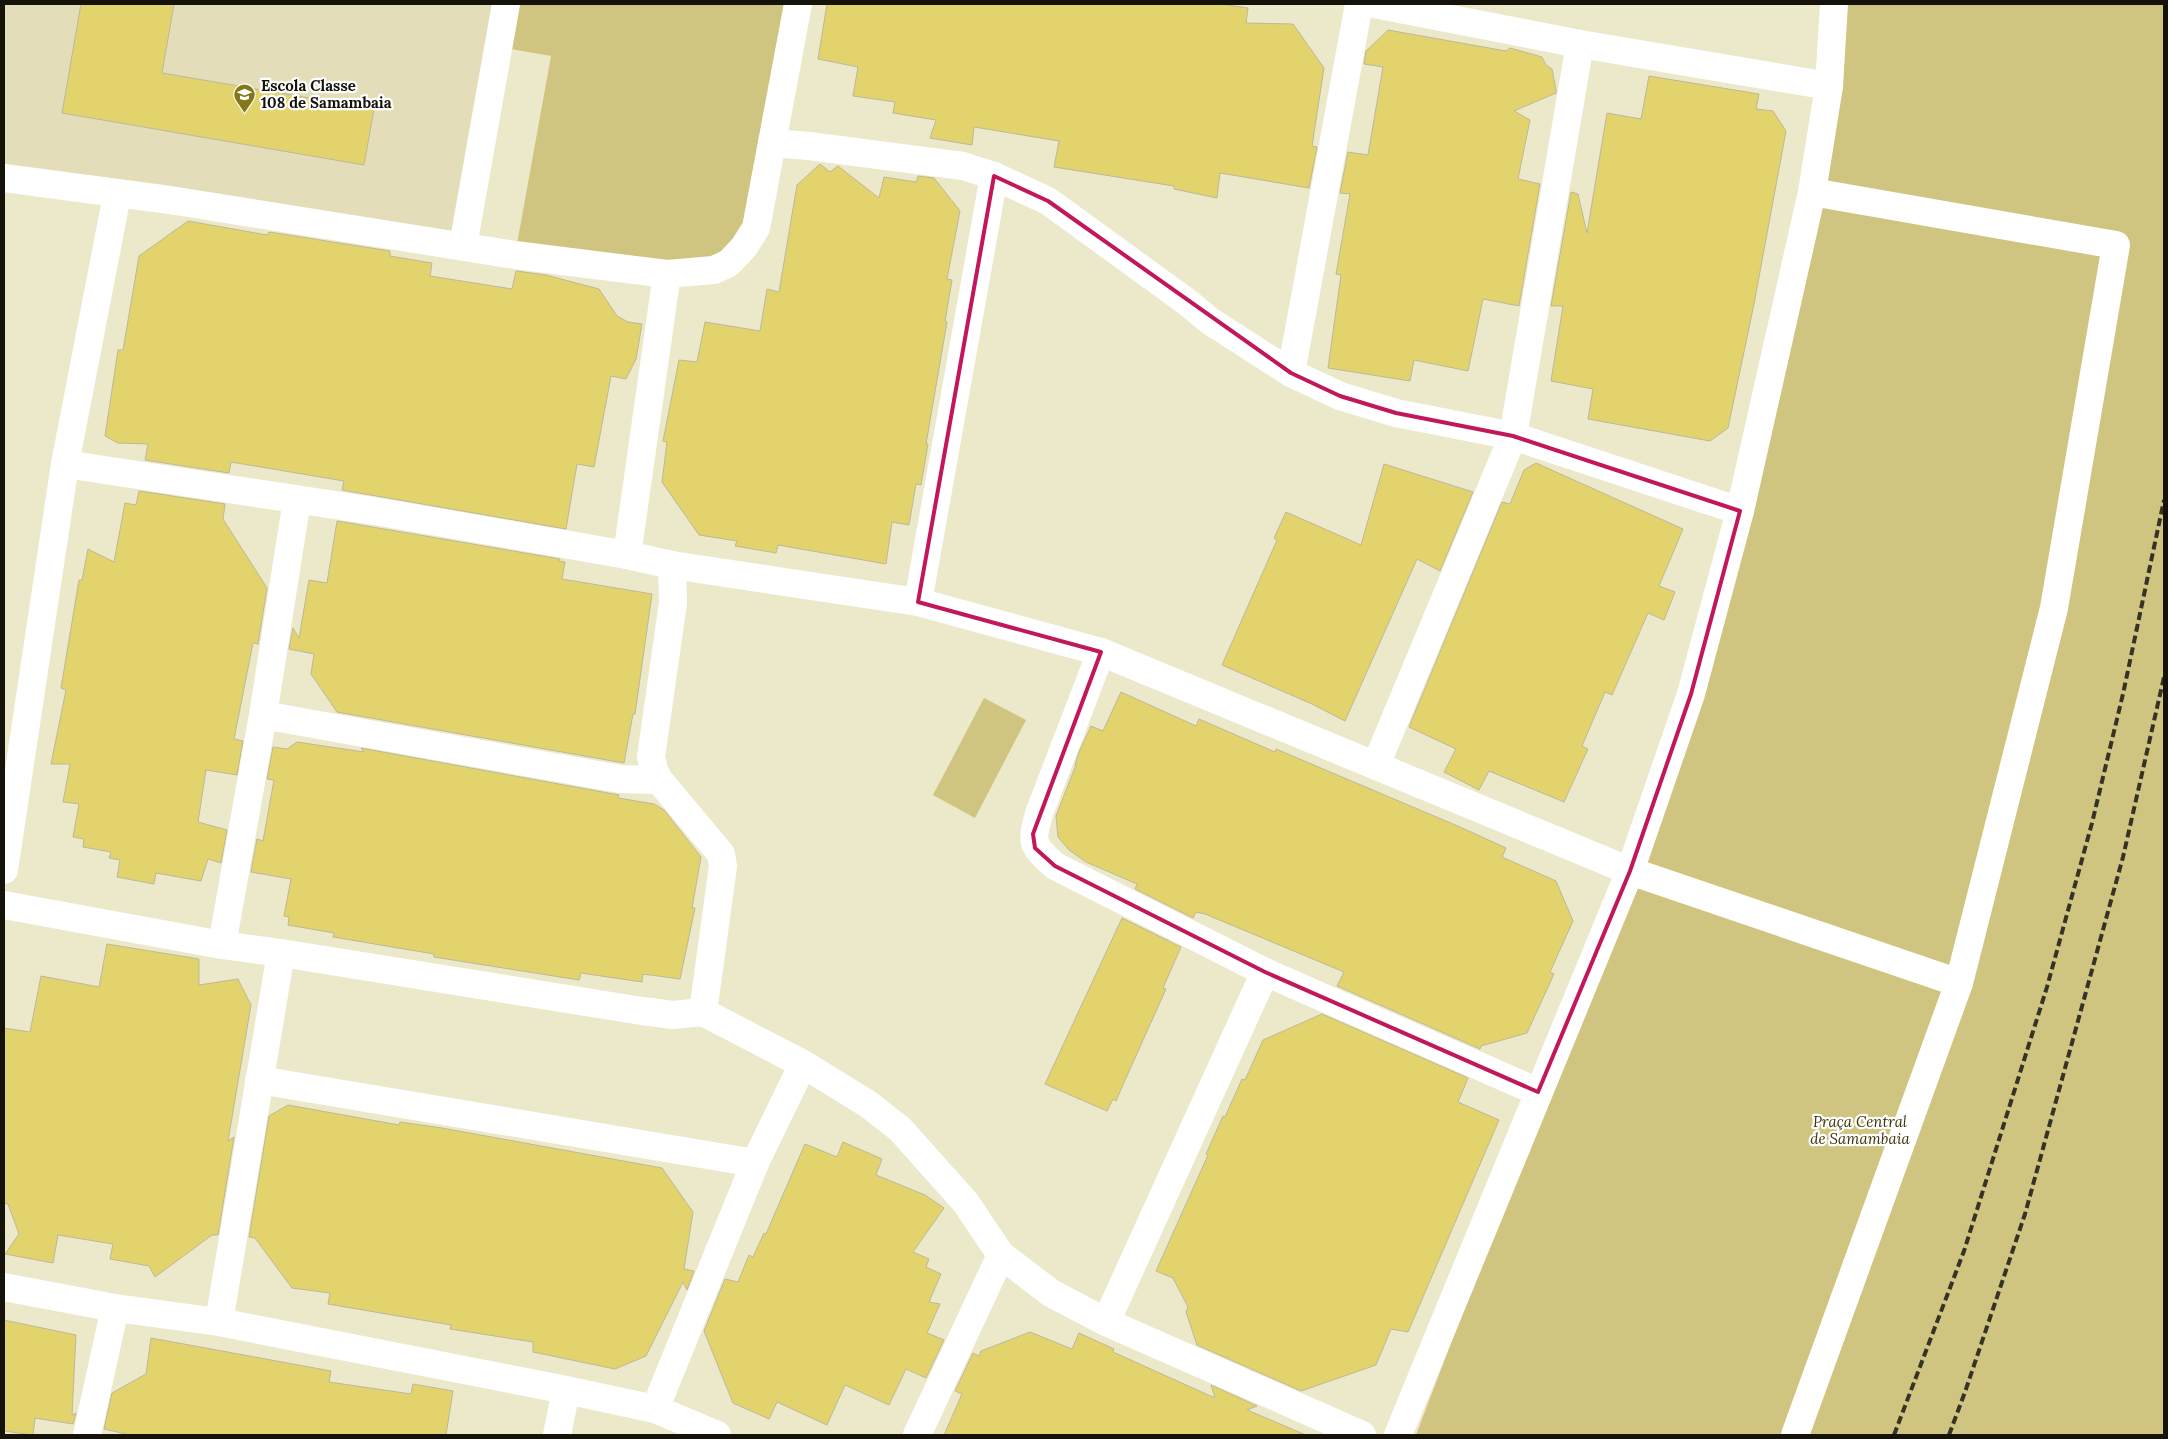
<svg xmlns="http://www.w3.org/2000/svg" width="2168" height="1439" font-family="Lora,serif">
<rect width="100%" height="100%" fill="#ece8ca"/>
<polygon fill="#e3deb9" points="4,4 506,4 463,246 4,178"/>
<g fill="#d0c580">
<polygon points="506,4 798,4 772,143 729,263 515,255 551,56 499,47"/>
<polygon points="1832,4 2164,4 2164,1435 1416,1435 1631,872 1812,192"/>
<polygon points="984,698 1026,720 975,818 933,795"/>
</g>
<g fill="#e3d36d" stroke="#bcb89b">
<polygon points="81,4 174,4 162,73 374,109 364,165 62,113"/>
<polygon points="827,4 1221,4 1248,8 1246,23 1293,24 1324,68 1312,146 1317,147 1309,188 1220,173 1217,198 1174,189 1174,186 1054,167 1059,141 974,127 972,145 930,138 936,120 893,113 895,102 853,96 858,67 818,59"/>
<polygon points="1388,30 1506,51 1510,48 1542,57 1546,65 1552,69 1556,90 1556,93 1514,111 1530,120 1518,179 1540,184 1519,306 1483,299 1468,371 1414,360 1410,381 1328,368 1341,275 1336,274 1350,194 1340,193 1348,152 1368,155 1383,67 1364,64 1366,51"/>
<polygon points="1649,76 1759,94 1756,109 1773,111 1786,131 1754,304 1728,428 1710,441 1588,419 1593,389 1551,381 1563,306 1551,306 1571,192 1578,194 1587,233 1607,113 1641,119"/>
<polygon points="820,164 830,172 838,166 879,198 884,177 916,182 918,176 934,178 960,211 947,279 952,280 945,321 947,322 926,444 928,444 921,485 916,484 909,525 892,522 886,564 778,545 776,553 735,546 737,541 699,535 662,482 667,442 663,441 679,360 697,362 705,322 760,331 767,289 779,292 797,185"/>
<polygon points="188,221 267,235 269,232 390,251 390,256 432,263 430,276 512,289 516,271 546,275 599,289 617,316 628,322 642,324 636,359 626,379 611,376 594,467 577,464 566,529 342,490 344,481 231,462 229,473 145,460 148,444 118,443 105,436 118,350 123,350 139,256"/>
<polygon points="1536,463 1683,529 1659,586 1675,592 1664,620 1648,613 1612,695 1605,692 1582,746 1588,749 1564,802 1489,771 1479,790 1444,772 1456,749 1409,727 1502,502 1510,504 1524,470"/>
<polygon points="1384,464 1473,492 1440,571 1417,559 1345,721 1312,704 1222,665 1277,540 1274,538 1286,512 1361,545"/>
<polygon points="139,491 225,504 223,519 267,588 258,644 253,643 234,739 243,741 237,775 206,770 198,822 227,830 221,863 208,859 201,881 156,873 154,884 117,877 120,860 109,858 111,852 83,847 84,839 73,837 79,804 63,802 70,764 51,764 66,690 61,688 79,580 82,580 88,549 114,562 125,503 136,505"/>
<polygon points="337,521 560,559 559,561 565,562 562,579 652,594 635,714 633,714 624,763 337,712 311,674 314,654 289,649 293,628 299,638 309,580 327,583"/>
<polygon points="1121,692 1196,726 1199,719 1275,752 1276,749 1460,827 1506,848 1502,857 1556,881 1573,921 1550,972 1554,974 1527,1033 1481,1046 1480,1049 1337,986 1344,972 1205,914 1196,912 1193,918 1135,889 1137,884 1086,862 1069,850 1058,837 1056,816 1076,765 1075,765 1079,752 1091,726 1103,731"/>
<polygon points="297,742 364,752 361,748 619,795 618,798 654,804 664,810 701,857 692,908 695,908 680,979 643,974 642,982 581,973 579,980 434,957 434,954 333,937 334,933 288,925 289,917 284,916 291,879 251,872 257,839 263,841 274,780 267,779 273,747 287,749"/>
<polygon points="1122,918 1181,947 1163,988 1166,989 1122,1087 1116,1101 1113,1099 1107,1111 1045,1084"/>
<polygon points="107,944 199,959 199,985 238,979 251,1005 228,1141 234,1137 218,1235 212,1235 155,1277 149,1266 110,1259 113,1244 58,1235 53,1263 5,1254 19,1234 8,1204 4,1203 4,1028 30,1032 41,976 99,987"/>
<polygon points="1322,1014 1468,1078 1458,1102 1499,1120 1408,1332 1391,1329 1376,1365 1301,1391 1197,1345 1186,1312 1188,1307 1173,1278 1156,1271 1208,1155 1206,1154 1223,1116 1225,1117 1242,1079 1245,1080 1263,1040"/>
<polygon points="288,1105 399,1125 400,1122 442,1128 662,1168 693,1212 684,1269 694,1271 687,1290 683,1282 646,1356 615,1369 533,1352 533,1342 450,1329 451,1325 328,1304 330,1293 292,1288 255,1238 249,1237 269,1116"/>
<polygon points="843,1142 882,1159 876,1175 925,1195 944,1208 913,1252 929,1259 926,1267 941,1274 929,1302 940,1304 927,1333 944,1340 926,1378 906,1369 889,1405 845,1385 827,1425 777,1402 769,1419 733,1403 704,1331 725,1279 738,1282 749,1255 753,1257 764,1233 766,1234 805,1144 837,1157"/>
<polygon points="4,1320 76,1335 72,1415 76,1413 73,1424 35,1418 33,1435 4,1431"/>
<polygon points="1030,1332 1072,1349 1079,1333 1114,1349 1113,1352 1215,1398 1211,1385 1257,1406 1247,1410 1306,1435 944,1435 962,1394 955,1391 973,1353 979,1356 981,1351"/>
<polygon points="151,1338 331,1371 329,1382 411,1394 413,1384 453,1391 446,1435 130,1435 104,1429 112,1393 146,1374"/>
</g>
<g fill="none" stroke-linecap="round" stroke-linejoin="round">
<g stroke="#fff" stroke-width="28">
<polyline points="1374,4 1580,44 1829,86"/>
<polyline points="772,143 809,146 963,166 994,176 1048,201 1187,302 1210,321 1291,373 1340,396 1396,413 1513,436 1740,511"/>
<polyline points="4,178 170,200 515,255 667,274 714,270 729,263 744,247 756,228 798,4"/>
<polyline points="463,246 506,4"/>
<polyline points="1291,373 1359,4"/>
<polyline points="65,464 117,195"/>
<polyline points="627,555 667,274"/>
<polyline points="672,565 673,603 651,757 654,770 659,780 721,854 723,866 703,1012 803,1064 868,1104 900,1129 966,1203 1001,1255 1051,1293 1106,1322 1362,1435"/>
<polyline points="918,602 994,176"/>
<path d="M1101,652L1040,811C1031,842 1030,844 1055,866L1265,972L1538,1092"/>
<polyline points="263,715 620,779 659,780"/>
<polyline points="1376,765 1513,436 1580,44"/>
<polyline points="4,870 65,464 374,511 627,555 672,565 918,602 1101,652 1630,871 1959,983"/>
<polyline points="4,905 222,945 281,953 219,1322"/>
<polyline points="222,945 263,715 297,500"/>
<polyline points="281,953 642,1011 673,1015 703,1012"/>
<polyline points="259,1080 755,1163"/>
<polyline points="4,1287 115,1308 219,1322 566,1390 655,1409 717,1435"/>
<polyline points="1106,1322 1265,972"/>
<polyline points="655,1409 755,1163 803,1064"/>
<polyline points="87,1435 115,1308"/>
<polyline points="557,1435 566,1390"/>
<polyline points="917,1435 1001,1255"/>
<polyline points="1398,1435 1630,871 1691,694 1740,511 1812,192 1829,86 1834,4"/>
<polyline points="1795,1435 1959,983 2054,608 2116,245 1812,192"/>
</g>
<g stroke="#353326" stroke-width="4" stroke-dasharray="8 4" stroke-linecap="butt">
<polyline points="1894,1435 1964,1251 2047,987 2092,823 2123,694 2164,500"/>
<polyline points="1949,1435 1965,1392 2025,1214 2123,857 2164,677"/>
</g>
</g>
<path fill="none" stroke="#c2185b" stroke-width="4" stroke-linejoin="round" d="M994,176L1048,201L1291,373L1340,396L1396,413L1513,436L1740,511L1691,694L1630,871L1538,1092L1265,972L1055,866L1035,848L1033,834L1101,652L918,602Z"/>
<defs>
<symbol id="school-pin" viewBox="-11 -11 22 30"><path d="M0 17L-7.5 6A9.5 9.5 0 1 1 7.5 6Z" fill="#84761a" stroke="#fff"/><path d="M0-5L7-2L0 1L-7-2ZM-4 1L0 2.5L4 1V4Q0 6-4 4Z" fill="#fff"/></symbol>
</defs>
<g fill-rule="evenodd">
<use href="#school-pin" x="232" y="82" width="25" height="34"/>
</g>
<g text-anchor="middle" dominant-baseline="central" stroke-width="4.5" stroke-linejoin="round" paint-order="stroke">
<g font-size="15" font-weight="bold" fill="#151309" stroke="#fff" text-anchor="start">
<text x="261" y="85">Escola Classe<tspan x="261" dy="17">108 de Samambaia</tspan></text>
</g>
<g font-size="15" font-style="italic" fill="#3c3508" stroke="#fff">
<text x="1860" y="1121">Praça Central<tspan x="1860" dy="17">de Samambaia</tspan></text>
</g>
</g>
<rect width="2168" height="1439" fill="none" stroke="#151309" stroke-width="10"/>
</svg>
